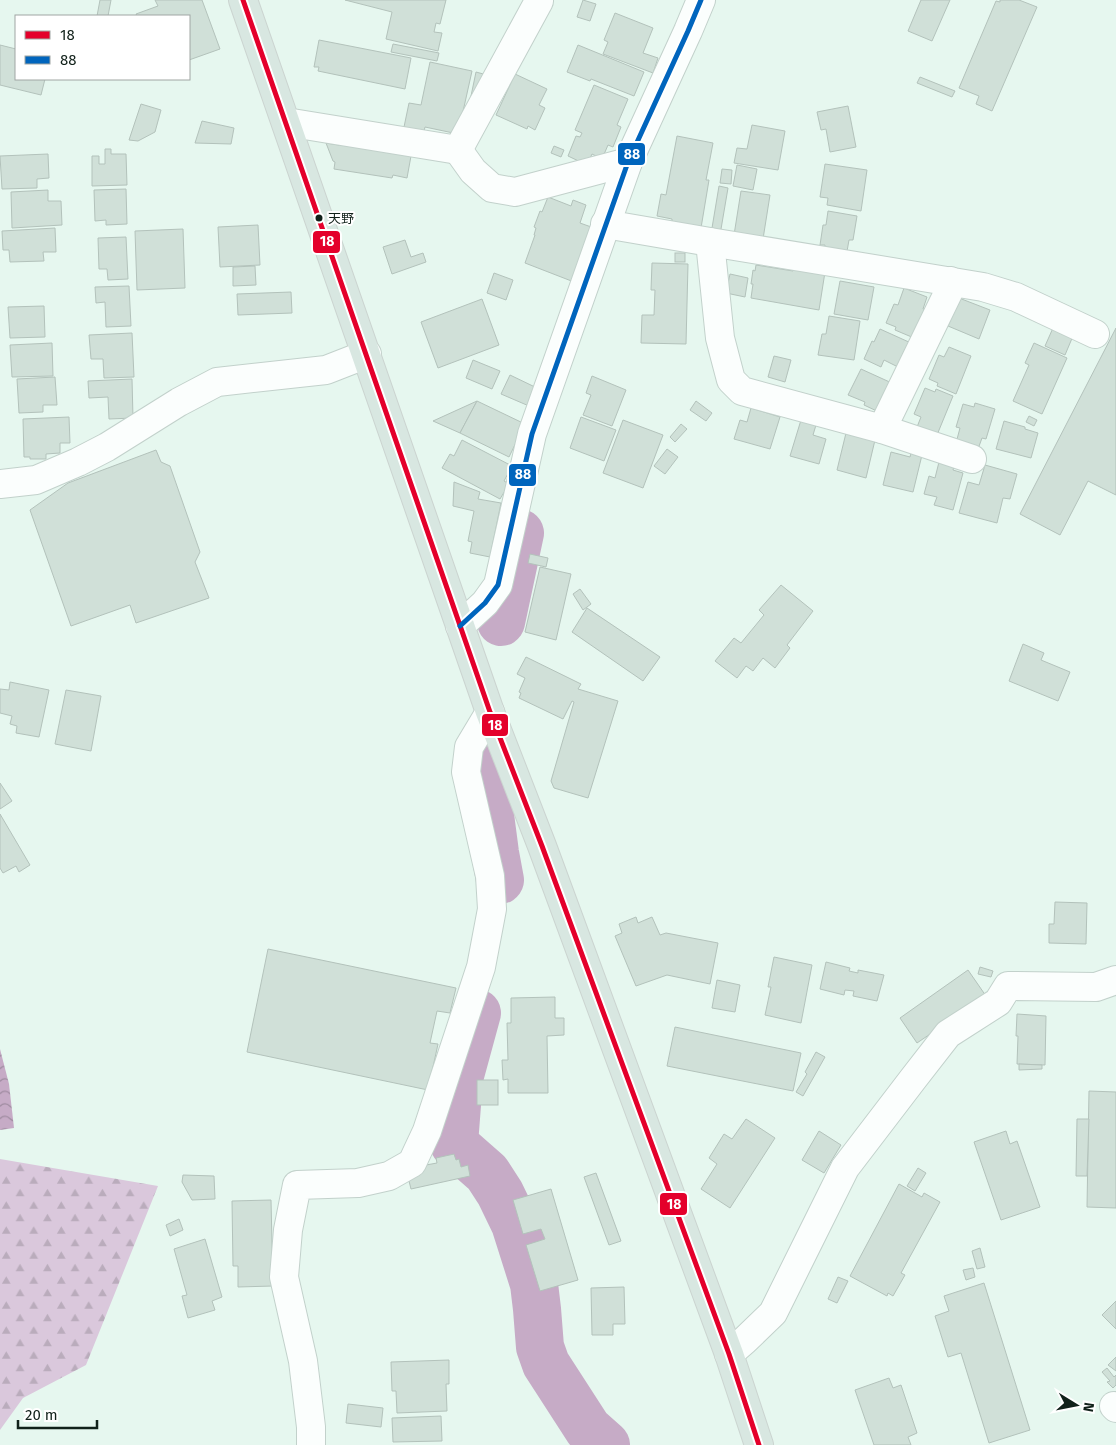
<svg xmlns="http://www.w3.org/2000/svg" width="1116" height="1445" font-family="'Fira Sans','Noto Sans JP',sans-serif">
<defs>
<pattern id="forest-firs" width="22" height="20" patternUnits="userSpaceOnUse" patternTransform="scale(1.25)"><rect width="22" height="20" fill="#dac8dc"/><path d="M5 1l3.5 6h-7zM16 11l3.5 6h-7z" fill="#baacbc"/></pattern>
<pattern id="water-waves" width="16" height="10" patternUnits="userSpaceOnUse" patternTransform="scale(1.25)"><rect width="16" height="10" fill="#c6abc6"/><path d="M0 5q4-4 8 0t8 0" fill="none" stroke="#9f8ba0"/></pattern>
</defs>
<rect width="100%" height="100%" fill="#e6f7ef"/>
<polygon fill="url(#forest-firs)" points="0,1159 158,1186 86,1365 23,1398 0,1430"/>
<polygon fill="url(#water-waves)" points="0,1049 9,1084 14,1128 0,1130"/>
<g fill="none" stroke-linecap="round" stroke-linejoin="round">
<g stroke="#c6abc6" stroke-width="48">
<polyline points="501,622 520,533"/>
<polyline points="483,762 495,853 500,880"/>
<polyline points="477,1013 459,1079 454,1144 487,1173 500,1193 515,1224 534,1284 537,1309 540,1347 546,1364 588,1429 606,1445"/>
</g>
</g>
<g fill="#d0e0d8" stroke="#b3c2bb">
<polygon points="100,0 111,0 108,16 97,16"/>
<polygon points="155,0 202,0 220,49 189,60 189,16 137,16 136,14 158,6"/>
<polygon points="345,0 446,0 440,24 436,23 434,32 442,33 438,51 386,39 392,12"/>
<polygon points="583,0 596,4 590,21 577,17"/>
<polygon points="921,0 950,0 932,41 908,31"/>
<polygon points="1000,0 1019,0 1037,7 992,111 976,104 979,96 959,88 996,1 1000,2"/>
<polygon points="615,13 653,28 643,53 658,58 653,73 603,54 608,42 604,40"/>
<polygon points="319,40 411,58 405,89 318,71 319,67 314,67"/>
<polygon points="393,44 439,53 437,61 391,52"/>
<polygon points="0,45 16,49 16,79 45,79 41,95 0,85"/>
<polygon points="578,45 644,72 634,96 591,79 590,81 567,72"/>
<polygon points="430,62 472,71 458,134 425,127 424,131 404,127 409,103 421,105"/>
<polygon points="476,72 487,75 482,98 471,96"/>
<polygon points="515,74 547,89 539,105 545,108 535,130 528,126 527,129 496,115"/>
<polygon points="920,77 955,91 952,97 917,83"/>
<polygon points="594,85 628,99 617,125 621,127 613,147 608,145 602,159 592,154 587,165 568,156 576,136 580,137 582,133 575,130"/>
<polygon points="141,104 161,110 155,132 138,141 129,140"/>
<polygon points="848,106 856,147 830,152 826,129 821,130 817,112"/>
<polygon points="202,121 234,128 231,144 195,143"/>
<polygon points="752,125 785,131 778,170 734,163 737,148 747,149"/>
<polygon points="677,136 713,143 706,180 709,180 701,228 672,222 672,219 657,216 661,194 666,195"/>
<polygon points="340,141 411,156 407,178 393,175 392,178 334,169 335,162 333,161 326,143 339,145"/>
<polygon points="554,146 564,150 561,157 551,153"/>
<polygon points="105,149 111,149 111,154 126,154 127,185 92,186 92,156 99,156 99,164 105,164"/>
<polygon points="48,154 49,178 37,179 37,188 2,189 0,156"/>
<polygon points="825,164 867,170 861,211 827,205 828,198 820,197"/>
<polygon points="737,165 757,169 753,190 733,186"/>
<polygon points="722,169 732,170 731,184 720,183"/>
<polygon points="719,186 728,188 720,235 711,234"/>
<polygon points="126,189 127,224 106,225 106,220 95,221 94,190"/>
<polygon points="48,190 48,201 61,201 62,225 12,228 11,192"/>
<polygon points="741,191 770,195 763,239 734,235"/>
<polygon points="548,197 571,206 573,200 586,205 580,223 594,228 574,282 525,263 535,235 534,235 536,228 534,227 540,211 542,212"/>
<polygon points="828,211 857,216 853,240 849,240 846,257 824,253 825,245 820,245 823,225 826,225"/>
<polygon points="258,225 260,265 220,267 218,227"/>
<polygon points="55,228 56,252 43,252 44,261 10,262 9,250 3,250 2,231"/>
<polygon points="183,229 185,288 137,290 135,231"/>
<polygon points="126,237 128,279 108,280 107,269 99,269 98,238"/>
<polygon points="405,240 411,257 423,253 426,262 392,274 383,247"/>
<rect x="675" y="253" width="10" height="9"/>
<polygon points="652,263 688,264 686,344 641,343 642,315 654,315 655,290 651,290"/>
<polygon points="756,265 793,271 794,266 825,272 819,310 751,298 753,284 751,284 753,270 755,271"/>
<polygon points="255,266 256,285 233,286 233,267"/>
<polygon points="494,273 513,280 506,300 487,293"/>
<polygon points="730,274 748,278 745,297 726,293"/>
<polygon points="840,281 874,287 868,320 834,314"/>
<polygon points="129,286 131,326 106,327 105,302 96,303 95,287"/>
<polygon points="904,288 927,297 923,309 925,310 914,338 895,330 896,327 886,323 894,304 898,305"/>
<polygon points="291,292 292,313 238,315 237,294"/>
<polygon points="959,298 990,310 979,339 948,326"/>
<polygon points="482,299 499,345 438,368 421,322"/>
<polygon points="44,306 45,337 10,338 8,307"/>
<polygon points="829,316 860,321 854,360 818,355 822,334 826,334"/>
<polygon points="1053,328 1073,336 1065,355 1045,346"/>
<polygon points="1116,328 1116,495 1088,481 1060,535 1020,514"/>
<polygon points="880,329 911,343 900,368 884,360 881,367 864,359 872,341 874,342"/>
<polygon points="132,333 134,377 104,378 103,359 91,359 89,335"/>
<polygon points="52,343 53,376 12,377 10,345"/>
<polygon points="1034,343 1067,358 1042,414 1013,401 1029,365 1025,363"/>
<polygon points="949,347 971,356 956,394 937,386 938,383 929,379 939,355 944,357"/>
<polygon points="774,356 791,360 785,382 768,377"/>
<polygon points="473,360 500,371 492,389 466,378"/>
<polygon points="861,369 894,384 881,413 864,405 865,402 848,395"/>
<polygon points="510,375 537,388 529,406 501,394"/>
<polygon points="592,376 626,390 612,426 583,415 591,395 586,393"/>
<polygon points="55,377 57,405 43,405 43,412 19,413 17,379"/>
<polygon points="132,379 133,418 109,419 108,397 89,398 88,381"/>
<polygon points="925,388 935,392 936,389 953,396 937,435 917,427 921,417 914,414"/>
<polygon points="477,401 460,433 433,421"/>
<polygon points="477,401 525,424 509,457 460,433"/>
<polygon points="696,401 712,413 706,421 690,410"/>
<polygon points="975,403 995,409 986,439 982,438 978,449 956,443 960,428 956,427 963,404 974,407"/>
<polygon points="751,408 780,417 770,449 734,439 740,420 747,422"/>
<polygon points="1029,416 1037,420 1034,426 1026,422"/>
<polygon points="69,417 70,443 60,443 60,453 46,454 46,459 30,459 30,457 24,457 23,419"/>
<polygon points="581,417 616,430 604,461 570,448"/>
<polygon points="623,420 663,435 643,488 603,473"/>
<polygon points="801,420 816,425 813,435 826,439 819,464 790,456"/>
<polygon points="1004,421 1025,427 1025,429 1038,433 1031,458 996,449"/>
<polygon points="681,424 687,429 675,442 670,437"/>
<polygon points="846,433 875,440 866,478 837,470"/>
<polygon points="462,440 512,466 504,481 509,484 500,499 442,468 450,454 454,456"/>
<polygon points="667,449 678,457 665,474 654,466"/>
<polygon points="156,450 161,462 170,466 200,552 195,562 209,598 136,623 130,605 71,626 30,510 68,483"/>
<polygon points="891,452 910,457 911,453 922,455 913,492 883,485"/>
<polygon points="939,462 954,466 953,470 963,473 953,510 934,505 937,497 924,494 929,476 935,478"/>
<polygon points="985,465 1017,474 1010,499 1003,498 997,523 959,513 968,482 979,485"/>
<polygon points="454,482 480,492 478,499 501,503 490,557 470,553 472,542 468,541 474,511 453,506"/>
<polygon points="530,554 548,558 546,567 528,563"/>
<polygon points="540,567 571,574 556,640 525,632"/>
<polygon points="781,585 813,611 787,645 790,648 775,668 763,658 753,671 746,666 737,678 715,661 734,638 741,643 764,615 759,610"/>
<polygon points="580,589 591,604 583,610 573,594"/>
<polygon points="587,608 660,657 643,681 572,632"/>
<polygon points="1023,644 1044,653 1041,660 1070,672 1058,701 1009,681"/>
<polygon points="526,657 581,684 578,689 618,701 588,798 554,788 551,781 574,702 572,701 563,719 519,698 521,693 519,692 525,678 517,674"/>
<polygon points="10,682 49,690 39,737 16,733 17,726 10,724 12,716 0,713 0,689 9,690"/>
<polygon points="66,690 101,696 91,751 55,744"/>
<polygon points="0,783 12,801 0,809"/>
<polygon points="0,814 30,865 19,872 16,866 3,873 0,868"/>
<polygon points="1055,902 1087,903 1086,944 1049,943 1049,924 1054,924"/>
<polygon points="636,917 638,923 652,917 660,935 666,933 718,943 710,984 667,975 636,986 615,936 622,933 619,924"/>
<polygon points="268,949 456,988 450,1013 437,1011 430,1043 438,1044 428,1090 247,1052"/>
<polygon points="774,957 812,965 801,1023 765,1015 771,987 768,987"/>
<polygon points="826,962 850,968 849,971 858,973 858,970 884,975 877,1001 853,996 854,991 845,990 844,995 820,989"/>
<polygon points="980,967 993,971 991,977 978,974"/>
<polygon points="968,970 986,996 917,1043 900,1018"/>
<polygon points="717,980 740,985 735,1012 712,1008"/>
<polygon points="555,997 555,1018 564,1018 564,1035 547,1036 548,1093 508,1093 508,1079 503,1080 502,1060 508,1060 507,1023 511,1023 511,998"/>
<polygon points="1017,1014 1046,1016 1045,1065 1017,1064 1018,1036 1016,1036"/>
<polygon points="675,1027 801,1053 793,1091 667,1066"/>
<polygon points="816,1052 825,1057 803,1096 796,1092 807,1074 805,1072"/>
<polygon points="1019,1064 1042,1065 1042,1069 1019,1070"/>
<rect x="477" y="1080" width="21" height="25"/>
<polygon points="1089,1091 1116,1092 1116,1208 1087,1207"/>
<polygon points="746,1119 775,1138 730,1208 701,1189 717,1164 709,1158 724,1134 732,1139"/>
<polygon points="1077,1119 1089,1119 1087,1176 1076,1176"/>
<polygon points="819,1131 841,1145 824,1173 802,1160"/>
<polygon points="1006,1131 1010,1144 1017,1141 1040,1207 1001,1220 974,1142"/>
<polygon points="454,1154 456,1160 459,1159 461,1167 468,1165 470,1176 411,1189 409,1181 426,1165 437,1163 436,1158"/>
<polygon points="918,1168 926,1173 915,1191 907,1186"/>
<polygon points="596,1173 621,1241 609,1245 584,1177"/>
<polygon points="183,1175 214,1176 215,1199 192,1200 182,1182"/>
<polygon points="899,1184 922,1197 924,1193 940,1202 901,1273 905,1275 893,1296 888,1293 887,1296 850,1276"/>
<polygon points="551,1189 578,1280 540,1291 526,1245 545,1239 541,1229 523,1234 513,1200"/>
<polygon points="271,1200 273,1286 238,1287 238,1266 233,1266 232,1201"/>
<polygon points="179,1219 183,1230 170,1236 166,1225"/>
<polygon points="205,1239 222,1297 212,1301 215,1310 188,1318 182,1296 187,1295 174,1249"/>
<polygon points="980,1248 985,1267 977,1269 972,1251"/>
<polygon points="973,1268 975,1277 966,1280 963,1270"/>
<polygon points="838,1277 848,1281 837,1303 828,1299"/>
<polygon points="984,1283 1030,1430 989,1443 961,1353 948,1357 935,1316 949,1311 944,1296"/>
<polygon points="624,1287 625,1324 613,1324 613,1335 592,1335 591,1288"/>
<polygon points="1116,1301 1116,1329 1102,1315"/>
<polygon points="1116,1357 1116,1371 1108,1365"/>
<polygon points="449,1360 449,1384 446,1384 447,1411 397,1413 396,1391 392,1391 391,1362"/>
<polygon points="1107,1368 1114,1377 1116,1375 1116,1385 1113,1388 1107,1382 1110,1381 1102,1372"/>
<polygon points="889,1378 893,1388 901,1385 917,1433 908,1437 911,1445 874,1445 855,1390"/>
<polygon points="348,1404 383,1408 381,1427 346,1423"/>
<polygon points="441,1416 442,1441 393,1442 392,1418"/>
</g>
<g fill="none" stroke-linecap="round" stroke-linejoin="round">
<defs>
<g id="minor">
<polyline points="286,122 458,150 539,1"/>
<polyline points="458,150 473,171 492,188 515,192 628,162"/>
<polyline points="605,224 710,242 720,338 731,380 742,391 882,429"/>
<polyline points="710,242 983,287 1016,297 1095,334"/>
<polyline points="950,281 949,291 882,429 972,459"/>
<polyline points="0,484 36,480 78,462 107,447 179,402 217,382 326,370 367,354"/>
<polyline points="460,626 485,603 498,585 532,434 628,162 688,31 701,0"/>
<polyline points="729,1354 744,1341 773,1313 845,1168 913,1079 948,1034 998,1002 1008,986 1096,987 1116,980"/>
<polyline points="1114,1406 1116,1408"/>
<polyline points="311,1445 311,1427 303,1361 284,1277 288,1230 297,1185 358,1183 389,1176 412,1163 427,1131 481,967 492,909 490,876 466,772 469,747 490,712"/>
</g>
<polyline id="highway" points="243,0 490,712 542,846 729,1354 759,1445"/>
</defs>
<use href="#minor" stroke="#c2d1cb" stroke-width="30"/>
<use href="#highway" stroke="#cbd4d0" stroke-width="30"/>
<use href="#minor" stroke="#fbfefd" stroke-width="28"/>
<use href="#highway" stroke="#d8e7e1" stroke-width="28"/>
<defs>
<polyline id="bus-1" points="243,0 490,712 542,846 729,1354 759,1445"/>
<polyline id="bus-2" points="460,626 485,603 498,585 532,434 628,162 688,31 701,0"/>
</defs>
<use href="#bus-1" stroke="#fff" stroke-width="9"/>
<use href="#bus-2" stroke="#fff" stroke-width="9"/>
<use href="#bus-1" stroke="#e4002b" stroke-width="5"/>
<use href="#bus-2" stroke="#0065bd" stroke-width="5"/>
</g>
<circle fill="#11211a" stroke="#fff" stroke-width="2" cx="319" cy="218" r="4.5"/>
<g text-anchor="middle" dominant-baseline="central" stroke-width="4" stroke-linejoin="round" paint-order="stroke">
<g font-size="13" fill="#11211a" stroke="#fff" text-anchor="start">
<text x="328" y="218">天野</text>
</g>
</g>
<g stroke="#fff" stroke-width="2">
<rect x="617" y="142" width="29" height="24" rx="5" fill="#0065bd"/>
<rect x="312" y="230" width="29" height="24" rx="5" fill="#e4002b"/>
<rect x="508" y="463" width="29" height="24" rx="5" fill="#0065bd"/>
<rect x="481" y="713" width="28" height="24" rx="5" fill="#e4002b"/>
<rect x="659" y="1192" width="29" height="24" rx="5" fill="#e4002b"/>
</g>
<g font-size="14" text-anchor="middle" font-weight="bold" fill="#fff">
<text x="632" y="159">88</text>
<text x="327" y="246">18</text>
<text x="523" y="479">88</text>
<text x="495" y="730">18</text>
<text x="674" y="1209">18</text>
</g>
<rect x="15" y="15" width="175" height="65" fill="#ffffff" stroke="#a0a6a3"/>
<rect x="25" y="31" width="25" height="8" fill="#e4002b" stroke="#a0a6a3"/>
<text x="60" y="40" font-size="15" fill="#11211a">18</text>
<rect x="25" y="56" width="25" height="8" fill="#0065bd" stroke="#a0a6a3"/>
<text x="60" y="65" font-size="15" fill="#11211a">88</text>
<g transform="translate(1076 1405) rotate(100)" stroke="#ffffff" stroke-width="4" paint-order="stroke">
<path d="M0-4L9 19L0 12L-9 19Z" fill="#11211a"/>
<text y="-8" font-size="14" font-weight="bold" text-anchor="middle" fill="#11211a">N</text>
</g>
<path d="M18 1420v8h79v-8" fill="none" stroke="#11211a" stroke-width="2.5"/>
<text x="25" y="1420" font-size="15" fill="#11211a" stroke="#ffffff" stroke-width="4" paint-order="stroke">20 m</text>
</svg>
